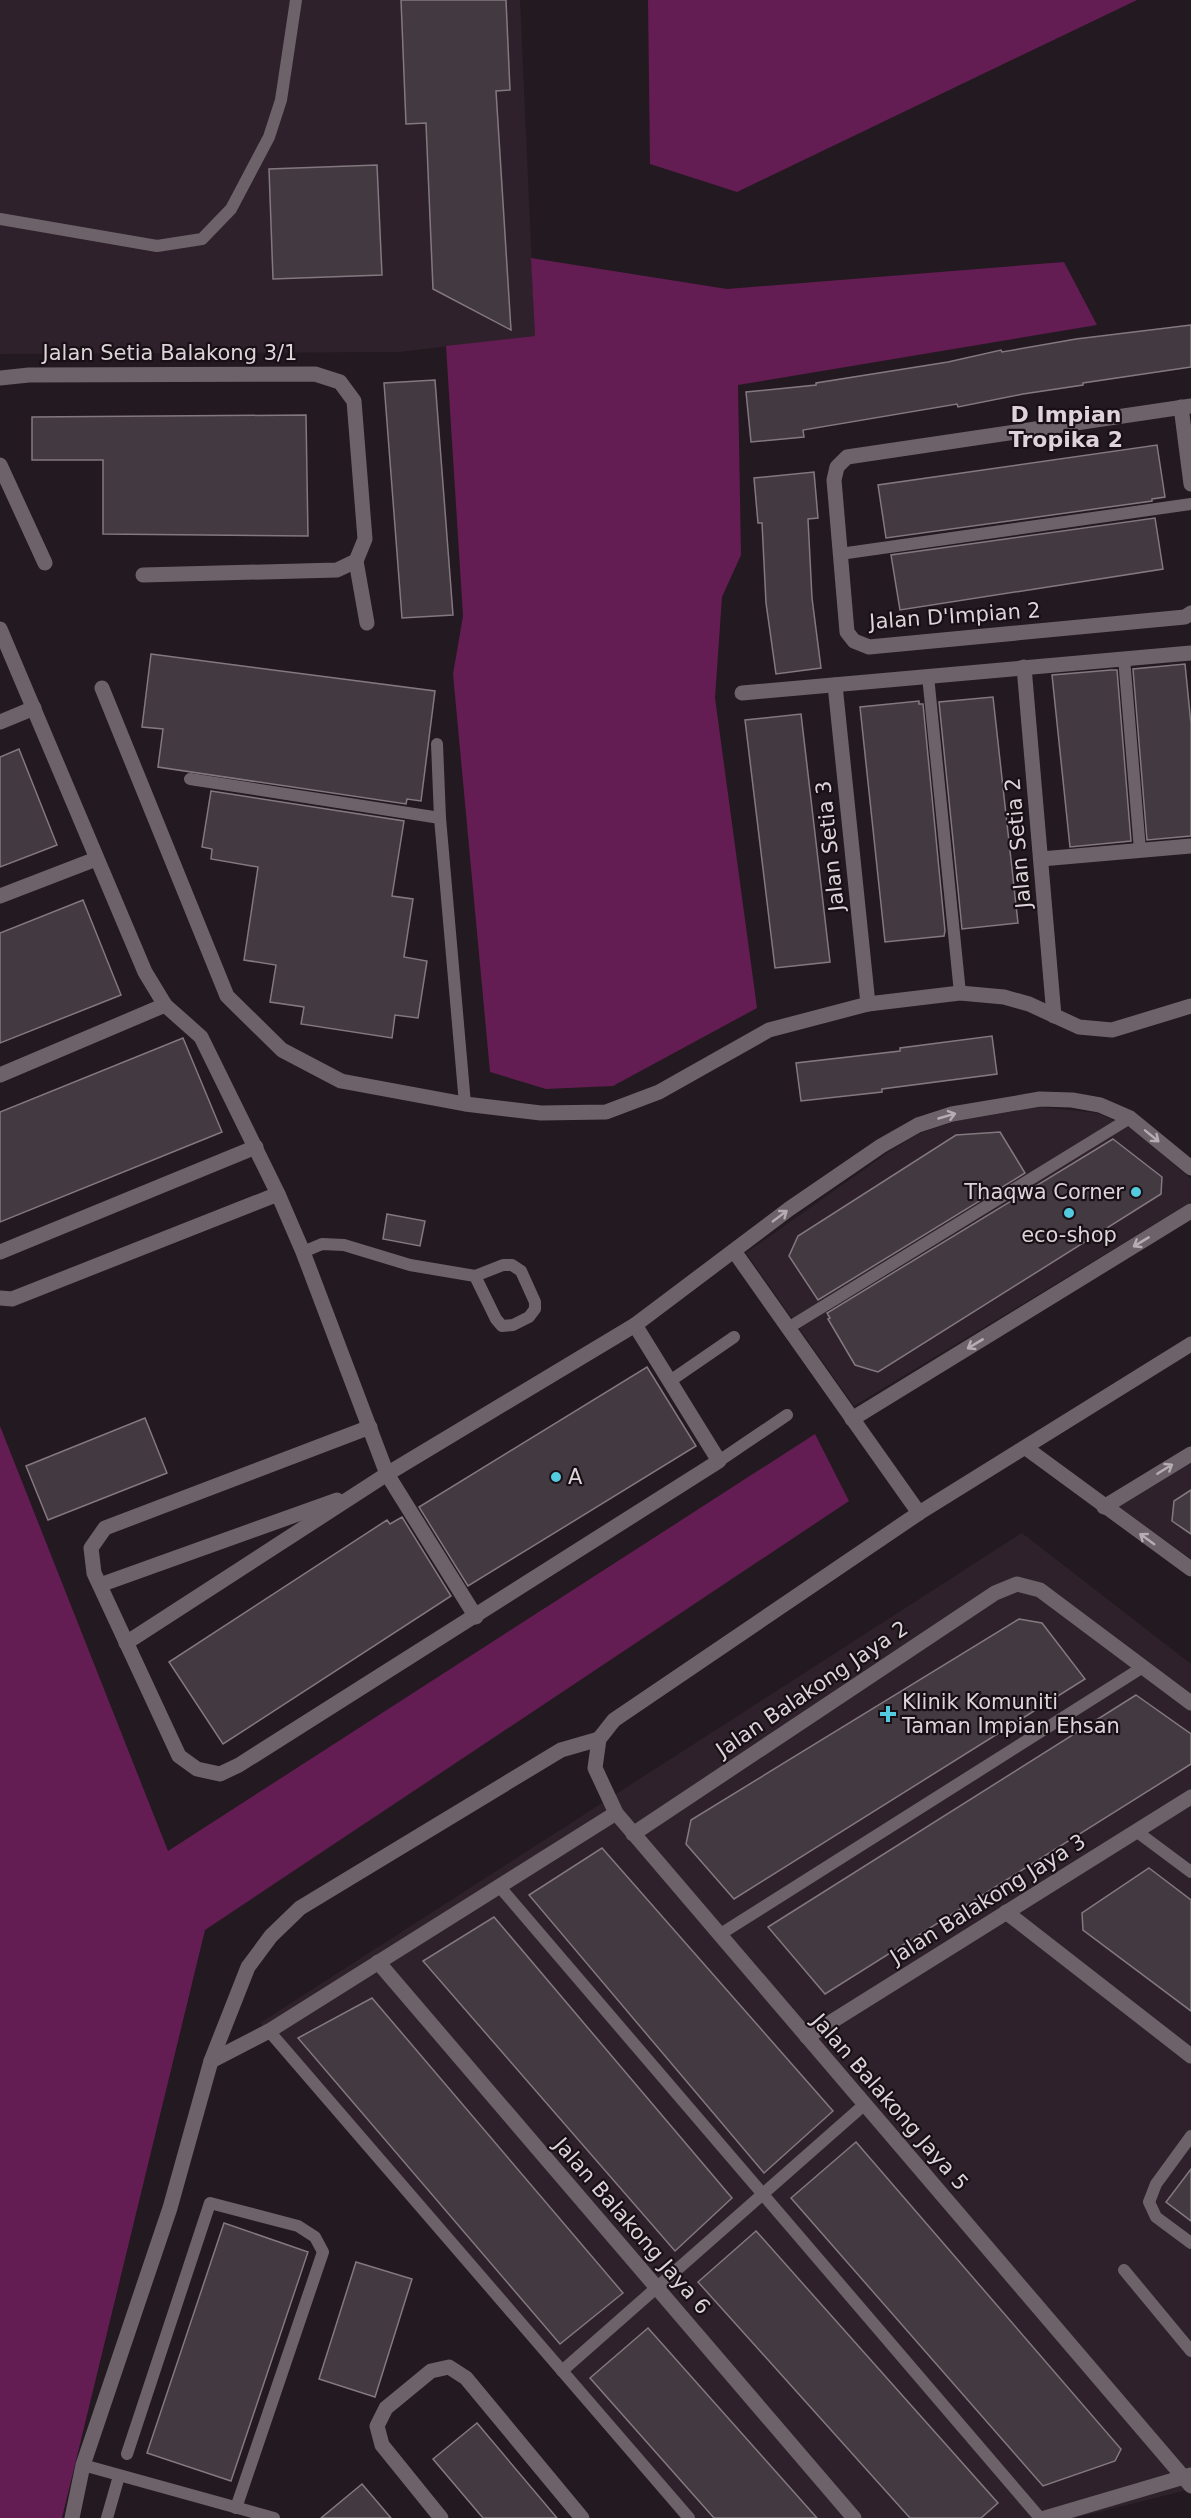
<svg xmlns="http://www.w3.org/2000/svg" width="1191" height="2518" font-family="'DejaVu Sans',sans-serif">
<rect width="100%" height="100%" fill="#231920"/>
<g fill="#2f212b">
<polygon points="0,0 520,0 535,336 399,352 0,354"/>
<polygon points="1040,1107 1097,1113 1131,1128 1191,1179 1191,1202 854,1406 746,1253 887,1153 918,1134 956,1121"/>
<polygon points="1191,1463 1191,1559 1119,1507"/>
<polygon points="1022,1533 1191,1664 1191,2489 1075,2518 680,2518 260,2023"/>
</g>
<g fill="#631d52">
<polygon points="648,0 1137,0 737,192 650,164"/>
<polygon points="531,258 727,289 1064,262 1097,325 738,385 741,555 722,597 715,698 757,1008 613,1086 546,1089 490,1072 453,674 463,616 446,346 535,336"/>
<polygon points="0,1426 168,1851 815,1434 849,1501 205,1930 62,2518 0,2518"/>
</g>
<g fill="#433940" stroke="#847880" stroke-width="1.5">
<polygon points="401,0 506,0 510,90 496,91 511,330 433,289 426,123 406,124"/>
<polygon points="377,165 382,275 273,279 269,169"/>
<polygon points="1191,325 1191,367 1083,383 1083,385 1023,394 958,407 957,404 803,430 804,437 751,442 746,392 816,385 816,383 948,362 1001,350 1002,352 1076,339"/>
<polygon points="435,380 453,615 402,618 384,383"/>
<polygon points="306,415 308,536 103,534 103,460 32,460 32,417"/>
<polygon points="1157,445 1165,497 1152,499 1152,501 886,538 878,485"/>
<polygon points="814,472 818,518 808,519 812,598 821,668 776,674 766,603 762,523 758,523 754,478"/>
<polygon points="1155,518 1163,569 900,610 891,555"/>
<polygon points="151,654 435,691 421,801 407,799 406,804 158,767 163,729 142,727"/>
<polygon points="1185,664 1191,724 1191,836 1147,840 1133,669"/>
<polygon points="1111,670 1117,670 1131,841 1070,847 1052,675"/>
<polygon points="993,697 1018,923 962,929 939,702"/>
<polygon points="919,701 919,704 923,704 945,931 944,936 885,942 860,707"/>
<polygon points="801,714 830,962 775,968 745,720"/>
<polygon points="19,749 57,845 0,867 0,757"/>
<polygon points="211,791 404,821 392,896 413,899 404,957 427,961 418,1018 395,1015 392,1038 301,1024 304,1007 270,1002 276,965 244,960 258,867 211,859 212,849 202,847"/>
<polygon points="83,900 121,995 0,1043 0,933"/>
<polygon points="992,1036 997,1074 882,1089 882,1092 801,1101 796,1063 900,1051 900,1048"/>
<polygon points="183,1038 222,1132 0,1222 0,1112"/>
<polygon points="1000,1132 1025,1173 818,1300 789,1256 798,1236 956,1135"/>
<polygon points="1113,1139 1162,1177 1161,1194 878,1372 855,1365 828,1319 830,1318 827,1313"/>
<polygon points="387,1214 425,1221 420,1246 383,1239"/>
<polygon points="647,1367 696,1446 468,1586 419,1507"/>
<polygon points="145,1418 167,1473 48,1520 26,1466"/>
<polygon points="1191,1490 1191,1534 1172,1521 1174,1501"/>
<polygon points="402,1517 451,1596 223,1744 169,1662 387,1520 390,1524"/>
<polygon points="1019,1619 1042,1623 1085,1679 734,1899 686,1844 691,1820"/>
<polygon points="1136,1695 1191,1734 1191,1764 825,1994 768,1927"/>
<polygon points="602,1848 833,2111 764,2173 529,1895"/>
<polygon points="1149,1868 1191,1900 1191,2011 1083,1930 1082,1913"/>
<polygon points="494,1917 732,2198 675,2251 423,1961"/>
<polygon points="372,1998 623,2293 560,2344 298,2038"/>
<polygon points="856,2142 1121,2449 1115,2461 1043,2486 791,2198"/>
<polygon points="1191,2169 1191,2221 1166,2202"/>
<polygon points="224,2223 308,2252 231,2481 147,2453"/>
<polygon points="756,2231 998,2503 981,2518 910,2518 698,2282"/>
<polygon points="356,2262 412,2279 375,2397 319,2379"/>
<polygon points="648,2328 817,2518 714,2518 590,2378"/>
<polygon points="477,2423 557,2518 483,2518 433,2459"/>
<polygon points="362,2484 391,2518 321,2518"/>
</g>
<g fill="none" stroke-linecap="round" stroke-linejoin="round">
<g stroke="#6e626a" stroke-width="12">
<polyline points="0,219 157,246 202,239 231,209 269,137 281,100 296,0"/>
<polyline points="840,554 1191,504"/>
<polyline points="1124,658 1140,850"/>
<polyline points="928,676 960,993"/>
<polyline points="437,744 440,818 465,1104"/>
<polyline points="190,779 440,818"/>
<polyline points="303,1252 322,1244 344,1245 410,1265 475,1276 503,1265 512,1265 521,1271 535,1302 535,1309 529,1317 513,1325 502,1326 496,1319 475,1276"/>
<polyline points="788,1328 1130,1118"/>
<polyline points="670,1381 734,1337"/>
<polyline points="719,1461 787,1415"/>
<polyline points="1136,1831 1191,1872"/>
<polyline points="499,1886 1040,2518"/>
<polyline points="719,1935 1143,1667"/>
<polyline points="269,2031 689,2518"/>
<polyline points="1191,2136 1156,2184 1149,2202 1156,2217 1191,2243"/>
<polyline points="1124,2270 1191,2351"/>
<polyline points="562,2371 865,2104"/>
<polyline points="127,2454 210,2203 298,2226 315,2237 323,2252 236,2508"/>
<polyline points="83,2465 274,2518"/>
<polyline points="107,2518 119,2476"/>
</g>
<g stroke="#6e626a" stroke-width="15">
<polyline points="0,378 29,375 315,374 340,382 354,401 365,539 356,561"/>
<polyline points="1191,406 847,457 837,467 834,480 847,632 854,641 869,647 1185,617 1191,613"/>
<polyline points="1181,407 1191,484"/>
<polyline points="0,465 45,563"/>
<polyline points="356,561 367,623"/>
<polyline points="143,575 337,570 356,561"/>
<polyline points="0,629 145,972 165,1005 201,1037 278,1194 303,1252 387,1474 476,1617"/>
<polyline points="1024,667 1054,1016"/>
<polyline points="835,685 868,1004"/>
<polyline points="102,688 227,996 282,1050 341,1081 465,1104 541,1113 606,1112 659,1092 769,1030 868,1004 960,993 1004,997 1029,1004 1079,1027 1112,1030 1191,1006"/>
<polyline points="742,693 1191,653"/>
<polyline points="0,722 34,708"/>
<polyline points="1041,859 1191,846"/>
<polyline points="0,896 96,859"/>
<polyline points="0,1075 165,1005"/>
<polyline points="734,1251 919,1513"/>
<polyline points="0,1252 256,1147"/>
<polyline points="0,1298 12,1299 278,1194"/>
<polyline points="852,1419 1191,1211"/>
<polyline points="370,1427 105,1528 91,1548 94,1573 179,1756 197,1769 220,1774 239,1765 719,1461 635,1325"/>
<polyline points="1026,1448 1191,1569"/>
<polyline points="1104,1507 1191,1454"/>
<polyline points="100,1585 337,1500"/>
<polyline points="126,1643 387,1474 635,1325 789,1209 881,1146 918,1125 952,1114 1040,1099 1072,1100 1100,1105 1130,1118 1191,1168"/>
<polyline points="633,1834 995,1593 1017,1584 1040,1590 1191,1703"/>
<polyline points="1006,1912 1191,2056"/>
<polyline points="378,1962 854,2518"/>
<polyline points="807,2037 1191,1797"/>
<polyline points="211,2061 269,2031 616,1813"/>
<polyline points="72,2518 83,2465 170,2208 211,2061 248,1967 271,1936 300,1908 561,1750 599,1739"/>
<polyline points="441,2518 382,2445 377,2426 386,2408 431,2371 449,2367 466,2378 582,2518"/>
<polyline points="1045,2518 1191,2475"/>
</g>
<polyline stroke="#6e626a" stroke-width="15" points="1191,1344 919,1513 614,1720 599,1739 595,1768 616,1813 1191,2486"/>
</g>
<defs><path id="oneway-shaft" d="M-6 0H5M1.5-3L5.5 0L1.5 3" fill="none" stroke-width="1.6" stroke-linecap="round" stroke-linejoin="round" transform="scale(1.5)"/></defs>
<g stroke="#b5adb2">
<use href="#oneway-shaft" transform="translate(947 1116) rotate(-16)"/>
<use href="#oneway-shaft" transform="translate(1152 1136) rotate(39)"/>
<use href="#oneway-shaft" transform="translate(780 1216) rotate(-37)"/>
<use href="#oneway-shaft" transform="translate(1141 1242) rotate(149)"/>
<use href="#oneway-shaft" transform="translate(975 1344) rotate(149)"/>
<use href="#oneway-shaft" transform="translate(1165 1469) rotate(-32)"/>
<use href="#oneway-shaft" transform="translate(1147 1539) rotate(-144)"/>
</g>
<g fill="#54cade" stroke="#191016" stroke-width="2">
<circle cx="1136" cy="1192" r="6"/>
<circle cx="1069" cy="1213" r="6"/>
<circle cx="556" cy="1477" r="6"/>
<path d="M885 1705h6v6h6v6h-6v6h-6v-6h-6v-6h6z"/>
</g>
<g text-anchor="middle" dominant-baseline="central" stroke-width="4.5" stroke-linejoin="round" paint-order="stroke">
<g font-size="21" fill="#dbd5d9" stroke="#191016">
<text x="170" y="353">Jalan Setia Balakong 3/1</text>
<text transform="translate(955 616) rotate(-4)">Jalan D'Impian 2</text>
<text transform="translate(1018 843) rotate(-95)">Jalan Setia 2</text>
<text transform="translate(830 846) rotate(-96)">Jalan Setia 3</text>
<text transform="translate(812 1689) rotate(-34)">Jalan Balakong Jaya 2</text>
<text transform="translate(988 1899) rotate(-32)">Jalan Balakong Jaya 3</text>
<text transform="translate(890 2102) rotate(49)">Jalan Balakong Jaya 5</text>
<text transform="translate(632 2226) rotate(49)">Jalan Balakong Jaya 6</text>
</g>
<g font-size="21" fill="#dbd5d9" stroke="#191016" text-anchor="start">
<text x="1124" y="1192" text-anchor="end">Thaqwa Corner</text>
<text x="1069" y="1235" text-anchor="middle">eco-shop</text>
<text x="568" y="1477">A</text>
<text x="902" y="1702">Klinik Komuniti<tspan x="902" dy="24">Taman Impian Ehsan</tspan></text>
</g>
<g font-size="22" font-weight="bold" fill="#dfd2da" stroke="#191016">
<text x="1066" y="414">D Impian<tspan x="1066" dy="25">Tropika 2</tspan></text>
</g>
</g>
</svg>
